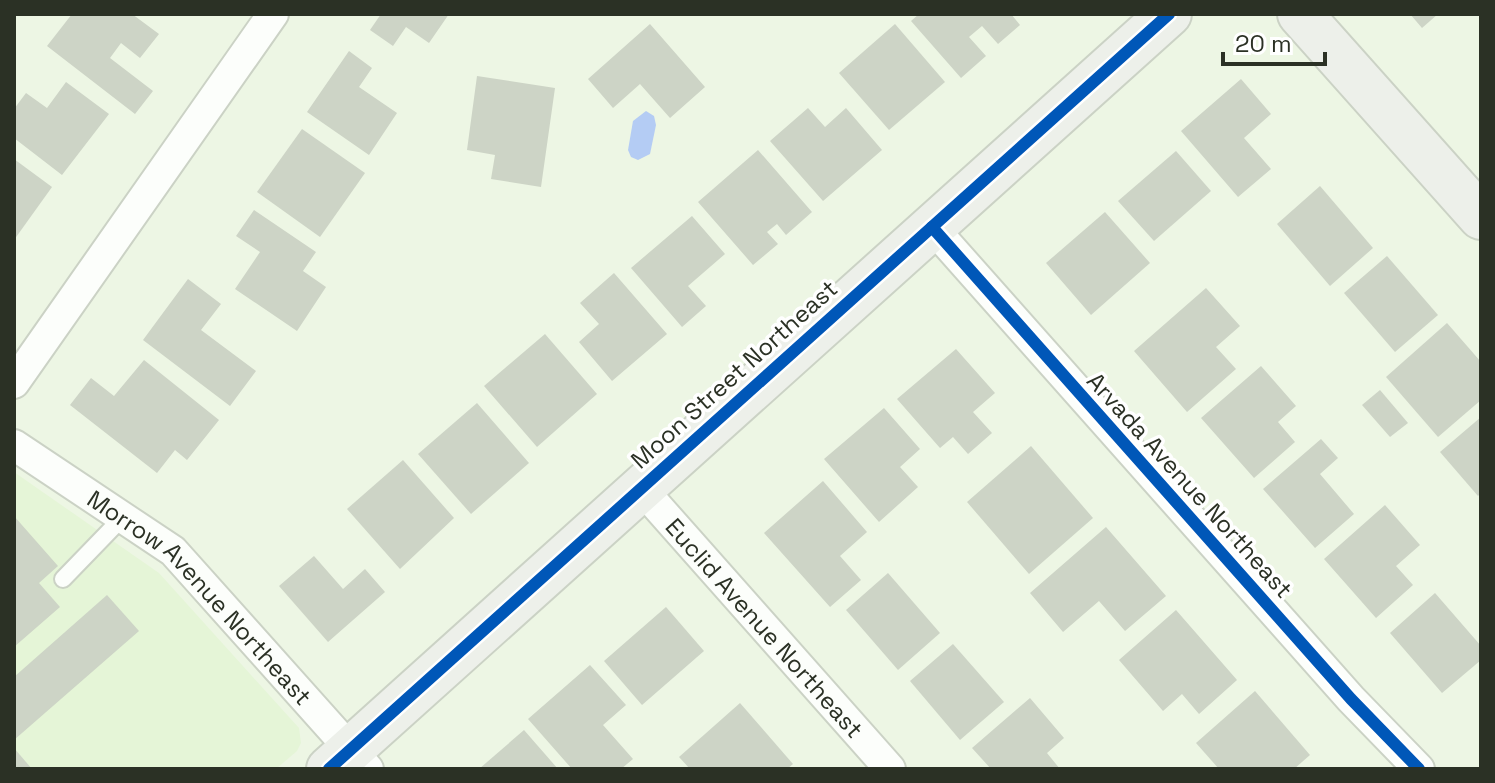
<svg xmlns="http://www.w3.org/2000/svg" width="1495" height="783" font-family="'Space Grotesk',sans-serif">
<rect width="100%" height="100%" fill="#edf6e4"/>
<polygon fill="#e5f5d7" points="14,472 159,573 299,728 301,743 297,751 276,769 14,769"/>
<polygon fill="#b4ccf4" points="646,111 654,116 656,125 650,154 638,160 631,157 628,150 633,121"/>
<g fill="#cdd4c6">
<polygon points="72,14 132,14 159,34 140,58 121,43 110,58 153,91 135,114 47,46"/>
<polygon points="381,14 449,14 429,43 406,27 393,46 370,30"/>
<polygon points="919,14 1011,14 1020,25 998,44 982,26 969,37 986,56 961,78 911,21"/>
<polygon points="1410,14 1438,14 1422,28"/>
<polygon points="650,24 705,87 670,118 640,84 613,108 588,79"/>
<polygon points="895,24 945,82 889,130 839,73"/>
<polygon points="349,51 372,68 359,87 397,113 369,155 307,112"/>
<polygon points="477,76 555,88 541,187 491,179 495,155 467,150"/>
<polygon points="1241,79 1271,114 1244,138 1271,169 1238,197 1181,131"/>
<polygon points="66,82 109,114 62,175 14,138 14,109 26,93 47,108"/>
<polygon points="808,108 825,127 846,108 882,150 823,201 770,141"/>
<polygon points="302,129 365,173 320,237 257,192"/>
<polygon points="758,150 812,212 786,235 777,224 767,232 778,244 753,265 698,202"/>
<polygon points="1176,151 1211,191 1154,241 1118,201"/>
<polygon points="14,159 52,187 14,240"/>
<polygon points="1320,186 1373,248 1330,286 1277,224"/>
<polygon points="254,210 316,252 303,271 326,287 297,331 235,289 260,252 236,236"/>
<polygon points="1105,212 1150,263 1091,315 1046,263"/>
<polygon points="692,216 725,254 688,286 706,306 682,327 631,268"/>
<polygon points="1387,256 1438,315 1395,352 1344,293"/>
<polygon points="614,273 667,334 612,381 579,342 599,324 580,303"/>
<polygon points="188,279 221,304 201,330 256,371 230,406 143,340"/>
<polygon points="1206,288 1240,326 1216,347 1236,369 1187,412 1134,351"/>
<polygon points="1447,323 1481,362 1481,400 1438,437 1386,377"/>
<polygon points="545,334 597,394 537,447 484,386"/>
<polygon points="956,349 995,393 973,412 992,433 968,454 953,437 940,448 897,399"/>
<polygon points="144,360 219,420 187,460 175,450 157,473 70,405 91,378 114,396"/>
<polygon points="1261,366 1296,406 1278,422 1295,442 1254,478 1201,418"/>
<polygon points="1380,390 1408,423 1390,437 1362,405"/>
<polygon points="477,403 529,463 471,514 418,454"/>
<polygon points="884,408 920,449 900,467 918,487 879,522 824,459"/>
<polygon points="1481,417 1481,493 1478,496 1440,452"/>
<polygon points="1321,439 1338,458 1320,474 1354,514 1315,548 1263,489"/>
<polygon points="1031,446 1093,518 1029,574 967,502"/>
<polygon points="403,460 454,518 400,569 347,509"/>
<polygon points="823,481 867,532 840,556 861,580 830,607 764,533"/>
<polygon points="1385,505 1420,545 1396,566 1413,585 1376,618 1324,559"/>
<polygon points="14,516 58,566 39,583 60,607 14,647"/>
<polygon points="1106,527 1166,596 1125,631 1099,601 1063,632 1030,593"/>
<polygon points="314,556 343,589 365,569 385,592 328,642 279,586"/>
<polygon points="888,573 940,633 898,670 846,610"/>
<polygon points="1435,593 1481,646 1481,660 1442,693 1390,633"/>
<polygon points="107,595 139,631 14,740 14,677"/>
<polygon points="666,607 704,651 642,705 604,661"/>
<polygon points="1176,610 1237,680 1199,714 1182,694 1163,711 1119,660"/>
<polygon points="953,644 1004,702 960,740 910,681"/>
<polygon points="590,665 626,705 603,725 633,759 621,769 572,769 528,719"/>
<polygon points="1255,691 1310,755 1294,769 1219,769 1196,743"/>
<polygon points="1030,698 1064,738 1047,753 1060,769 991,769 972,748"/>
<polygon points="740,703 793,764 787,769 690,769 679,757"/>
<polygon points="524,730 558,769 479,769"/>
<polygon points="14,748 32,769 14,769"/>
</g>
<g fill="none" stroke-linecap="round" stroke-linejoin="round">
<defs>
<polyline id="lane" points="63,579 123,517"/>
<g id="street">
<polyline points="932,227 1351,699 1419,769"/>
<polyline points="14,383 273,14"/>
<path id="s1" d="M14,445L173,551L368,769"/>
<path id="s2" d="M640,487L890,769"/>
</g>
<g id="secondary">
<polyline points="1300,14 1481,217"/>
<polyline points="329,769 1169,14"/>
</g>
</defs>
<use href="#lane" stroke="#cbd2c5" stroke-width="20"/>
<use href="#street" stroke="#cbd2c5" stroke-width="34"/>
<use href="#secondary" stroke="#cbd2c5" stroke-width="48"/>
<use href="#lane" stroke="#fcfefb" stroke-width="16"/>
<use href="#street" stroke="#fcfefb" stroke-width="30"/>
<use href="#secondary" stroke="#edf0ea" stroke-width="44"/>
<defs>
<g id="cycleway">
<polyline points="932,227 1351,699 1419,769"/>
<polyline points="329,769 1169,14"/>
</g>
</defs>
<use href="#cycleway" stroke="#fff" stroke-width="17"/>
<use href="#cycleway" stroke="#0057b8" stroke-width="12"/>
</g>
<g text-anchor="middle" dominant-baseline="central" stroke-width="7" stroke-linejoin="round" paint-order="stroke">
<g font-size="24" fill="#2b3125" stroke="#fff">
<text transform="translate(734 374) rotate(-42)">Moon Street Northeast</text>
<text transform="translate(1190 485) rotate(48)">Arvada Avenue Northeast</text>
<text stroke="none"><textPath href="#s1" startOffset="242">Morrow Avenue Northeast</textPath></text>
<text stroke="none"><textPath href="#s2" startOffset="188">Euclid Avenue Northeast</textPath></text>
</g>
</g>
<rect width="1495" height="783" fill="none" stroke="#2b3125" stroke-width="32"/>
<path d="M1223 52v12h102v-12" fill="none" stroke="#2b3125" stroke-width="4"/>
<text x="1235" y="52" font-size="24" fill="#2b3125" stroke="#ffffff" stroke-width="6" paint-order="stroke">20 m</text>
</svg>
